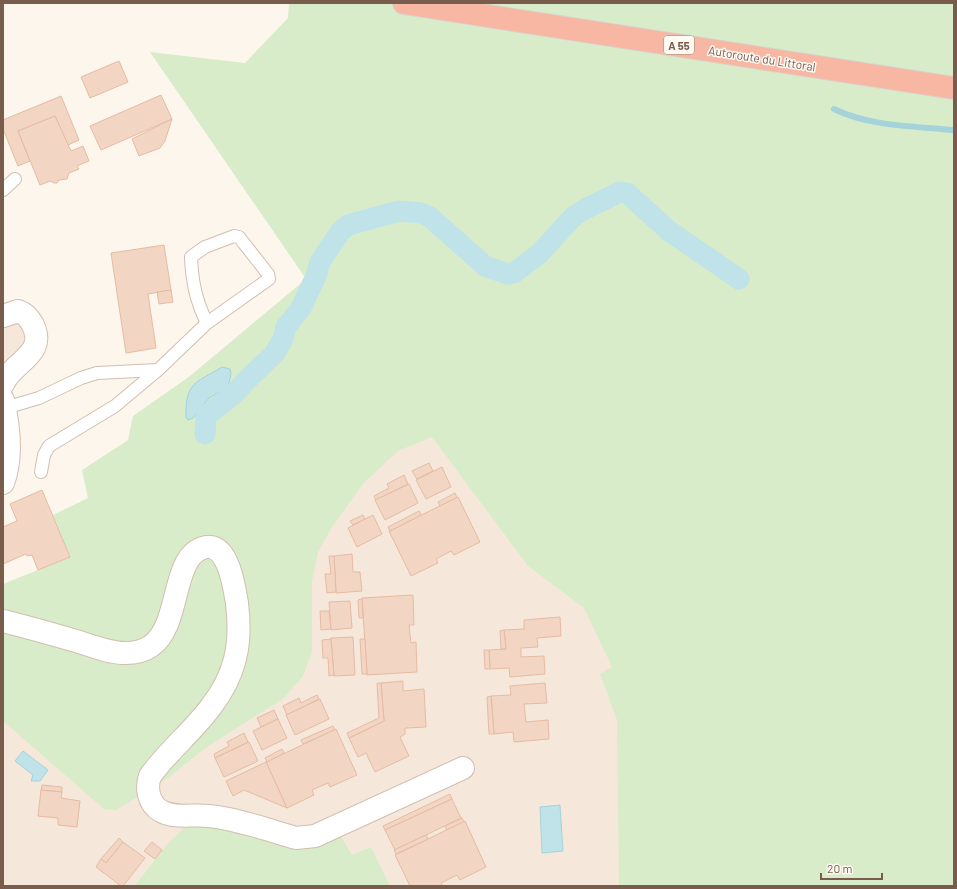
<svg xmlns="http://www.w3.org/2000/svg" width="957" height="889" font-family="Barlow,sans-serif">
<rect width="100%" height="100%" fill="#fdf6ec"/>
<g fill="#f5e8da">
<polygon points="9,301 18,306 33,331 3,376 3,317"/>
<polygon points="364,334 581,598 722,886 210,886 155,859 134,886 3,886 3,602 87,630"/>
</g>
<g fill="#d8ecc9">
<polygon points="289,3 954,3 954,886 619,886 617,720 600,674 612,667 584,608 528,566 432,437 398,451 363,484 332,527 318,552 312,581 312,652 303,676 284,698 204,749 168,778 116,810 104,809 3,721 3,584 70,557 53,515 88,498 82,470 128,440 133,416 190,376 306,279 150,52 245,63 288,18"/>
<polygon points="188,824 339,833 352,855 371,847 390,886 134,886 168,843"/>
</g>
<g fill="#bfe3e8" stroke="#a5d3da">
<path d="M222,367L230,369L231,373L228,388L209,398L193,418L188,420L186,417C185,382 196,383 222,367Z"/>
<polygon points="23,751 48,770 40,781 31,781 33,775 15,761"/>
<polygon points="560,805 563,851 542,853 540,807"/>
</g>
<g fill="none" stroke-linecap="round" stroke-linejoin="round">
<path stroke="#a5d3da" stroke-width="6" d="M834,109C871,127 914,126 954,130"/>
<polyline stroke="#bfe3e8" stroke-width="21" points="205,434 206,416 233,395 248,379 275,353 283,339 286,327 301,308 316,276 320,262 340,232 348,225 399,211 421,213 430,217 485,266 508,274 514,273 539,254 574,216 585,209 620,192 627,193 669,231 739,279"/>
</g>
<g fill="#f3d5c3" stroke="#e6bba3">
<polygon points="119,61 128,82 90,98 81,77"/>
<polygon points="161,95 172,119 101,150 90,126"/>
<polygon points="61,96 79,140 68,145 55,116 18,131 30,161 18,166 3,129 3,120"/>
<polygon points="55,116 71,151 83,146 89,161 77,166 79,169 69,173 67,179 59,180 57,183 54,183 50,181 40,185 18,131"/>
<polygon points="172,119 165,141 160,148 139,156 132,139"/>
<polygon points="164,245 171,290 148,294 156,348 126,353 111,253"/>
<polygon points="171,290 173,302 159,304 157,292"/>
<polygon points="429,463 433,471 417,479 412,471"/>
<polygon points="442,467 451,487 426,499 416,480"/>
<polygon points="404,475 408,484 376,500 374,496 389,488 387,484"/>
<polygon points="409,484 418,503 385,520 375,500"/>
<polygon points="42,490 70,557 38,570 32,555 27,556 26,554 3,564 3,527 17,521 10,504"/>
<polygon points="455,493 457,498 440,506 438,502"/>
<polygon points="458,497 480,542 454,555 451,551 436,559 438,563 411,576 389,531"/>
<polygon points="419,511 421,515 390,531 388,527"/>
<polygon points="363,515 365,519 353,525 350,521"/>
<polygon points="373,515 382,534 357,547 348,528"/>
<polygon points="352,554 353,572 360,572 362,591 336,593 334,556"/>
<polygon points="329,556 334,556 336,592 327,593 325,574 331,574"/>
<polygon points="413,595 414,625 409,625 411,643 416,642 417,672 367,675 362,598"/>
<polygon points="362,599 363,618 359,618 358,600"/>
<polygon points="350,601 352,628 331,630 329,602"/>
<polygon points="320,611 329,611 331,629 321,630"/>
<polygon points="560,617 561,636 537,638 538,647 521,648 521,657 544,656 545,674 510,677 509,668 490,669 489,650 506,649 504,630 524,629 524,620"/>
<polygon points="504,630 506,649 501,649 500,631"/>
<polygon points="353,637 355,675 334,676 331,638"/>
<polygon points="331,639 334,675 329,676 328,658 323,658 322,640"/>
<polygon points="360,639 365,639 367,674 362,674"/>
<polygon points="484,650 489,650 490,669 485,669"/>
<polygon points="403,681 403,691 424,689 426,727 405,728 405,734 400,737 409,756 375,772 366,753 358,757 349,738 384,721 381,683"/>
<polygon points="377,683 381,683 384,721 349,738 347,733 379,718"/>
<polygon points="545,683 547,703 524,704 526,722 548,720 549,739 514,742 513,732 494,734 491,696 511,695 510,686"/>
<polygon points="317,695 319,699 287,715 283,706 299,698 301,703"/>
<polygon points="491,696 494,734 489,734 487,697"/>
<polygon points="320,699 329,719 295,735 286,715"/>
<polygon points="274,710 278,719 261,727 257,718"/>
<polygon points="278,719 287,738 262,750 253,731"/>
<polygon points="333,726 335,730 303,744 301,740"/>
<polygon points="336,729 357,775 330,787 328,783 312,790 314,795 287,808 266,762"/>
<polygon points="244,733 248,742 215,758 214,754 229,746 227,742"/>
<polygon points="249,742 258,761 224,777 215,758"/>
<polygon points="282,749 284,753 267,762 265,758"/>
<polygon points="266,762 287,808 244,790 233,796 226,781"/>
<polygon points="42,785 62,787 62,792 41,790"/>
<polygon points="41,790 62,792 61,798 80,801 77,827 58,825 58,818 38,816"/>
<polygon points="450,794 452,799 385,830 383,826"/>
<polygon points="452,799 461,818 395,850 385,830"/>
<polygon points="462,818 464,822 447,830 445,826"/>
<polygon points="465,821 486,867 460,880 457,875 441,883 443,886 410,886 395,855"/>
<polygon points="426,835 428,839 396,854 394,850"/>
<polygon points="119,838 123,842 106,863 101,859"/>
<polygon points="123,842 145,858 123,886 121,886 96,867 101,859 106,863"/>
<polygon points="152,842 162,850 155,859 144,851"/>
</g>
<g fill="none" stroke-linecap="round" stroke-linejoin="round">
<defs>
<g id="lane">
<polyline points="3,190 15,179"/>
<path d="M5,408L39,398L81,378L97,373L158,370L207,323L269,279L268,274L239,237L234,236L205,247L191,257C192,282 196,301 207,323"/>
<polyline points="41,472 44,455 49,446 115,406 158,370"/>
</g>
<g id="street">
<path d="M3,316L18,311C26,314 29,318 33,325C47,355 13,361 3,384"/>
<path d="M3,400C9,426 13,457 3,483"/>
<path d="M3,621C27,627 52,634 76,641C92,646 109,653 125,653C134,653 144,651 151,646C182,625 170,554 206,547C219,545 225,558 229,568C233,579 235,591 237,603C242,644 236,675 210,708C192,732 168,751 150,776C146,787 148,804 161,811C175,819 193,814 209,816C238,819 268,830 296,838L315,836L463,768"/>
</g>
<polyline id="highway" points="404,3 954,88"/>
</defs>
<use href="#lane" stroke="#d1beb0" stroke-width="14"/>
<use href="#street" stroke="#d1beb0" stroke-width="24"/>
<use href="#highway" stroke="#dad1cd" stroke-width="24"/>
<use href="#lane" stroke="#fff" stroke-width="12"/>
<use href="#street" stroke="#fff" stroke-width="22"/>
<use href="#highway" stroke="#f7b7a3" stroke-width="22"/>
</g>
<g text-anchor="middle" dominant-baseline="central" stroke-width="3" stroke-linejoin="round" paint-order="stroke">
<rect fill="#fffaf3" stroke="#a28b7f" stroke-width="1" x="664" y="36" width="30" height="18" rx="3"/>
<g font-size="11" font-weight="bold" fill="#7a5c4d">
<text x="679" y="45">A 55</text>
</g>
<g font-size="12" fill="#7a5c4d" stroke="#fffaf3">
<text transform="translate(762 58) rotate(9)">Autoroute du Littoral</text>
</g>
</g>
<rect width="957" height="889" fill="none" stroke="#7a5c4d" stroke-width="8"/>
<path d="M821 873v6h61v-6" fill="none" stroke="#7a5c4d" stroke-width="2"/>
<text x="827" y="873" font-size="12" fill="#7a5c4d" stroke="#fffaf3" stroke-width="3" paint-order="stroke">20 m</text>
</svg>
